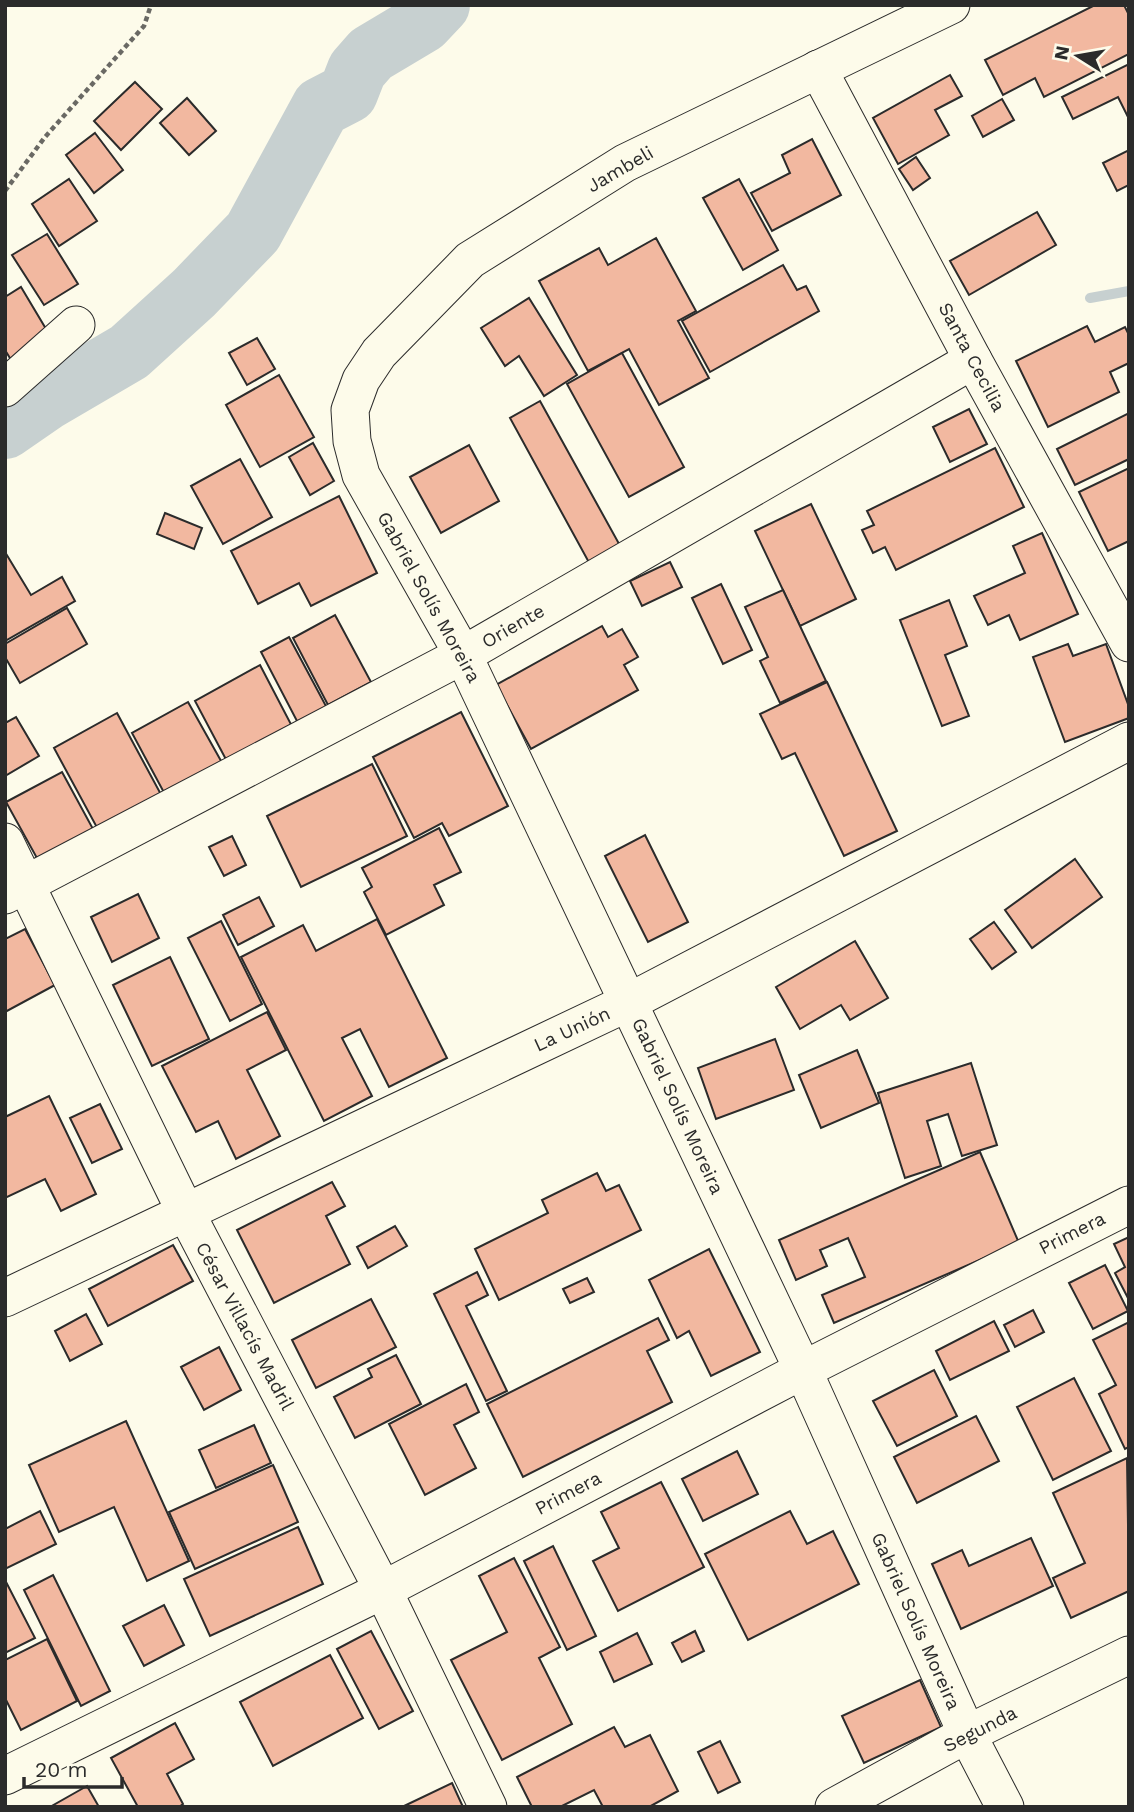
<svg xmlns="http://www.w3.org/2000/svg" width="1134" height="1812" font-family="'Work Sans',sans-serif">
<rect width="100%" height="100%" fill="#fdfbea"/>
<g fill="none" stroke-linecap="round" stroke-linejoin="round">
<polyline stroke="#c7d0d0" stroke-width="10" points="1090,298 1129,291"/>
<polyline stroke="#c7d0d0" stroke-width="60" points="5,429 47,400 129,352 194,293 253,232 321,107 348,93 357,70 371,54 423,23 440,5"/>
</g>
<g fill="#f2b8a0" stroke="#2b2b2b" stroke-width="2">
<polygon points="1095,5 1124,5 1129,15 1129,54 1044,97 1035,78 1003,95 985,60"/>
<polygon points="1129,64 1129,119 1118,97 1073,119 1062,97"/>
<polygon points="950,75 962,96 935,110 949,135 898,164 873,118"/>
<polygon points="135,82 162,109 121,150 94,121"/>
<polygon points="187,98 216,131 189,155 160,123"/>
<polygon points="1002,99 1014,120 983,137 972,116"/>
<polygon points="95,133 123,170 94,193 66,155"/>
<polygon points="812,139 841,195 772,231 751,193 790,173 782,155"/>
<polygon points="1129,150 1129,185 1117,191 1103,163"/>
<polygon points="916,157 930,178 913,190 899,169"/>
<polygon points="69,179 97,221 59,246 32,204"/>
<polygon points="739,179 778,250 743,270 703,198"/>
<polygon points="1037,212 1056,245 969,295 950,261"/>
<polygon points="47,234 78,284 44,305 12,255"/>
<polygon points="656,238 696,311 678,321 709,378 659,405 629,349 588,371 539,281 599,248 608,265"/>
<polygon points="783,265 797,290 806,286 819,311 710,372 682,321"/>
<polygon points="21,287 52,339 13,363 5,350 5,297"/>
<polygon points="529,298 577,375 544,396 519,356 505,366 481,328"/>
<polygon points="1087,326 1095,342 1125,327 1129,335 1129,363 1110,372 1119,392 1048,427 1016,361"/>
<polygon points="257,338 275,369 247,385 229,353"/>
<polygon points="622,353 684,467 629,497 567,384"/>
<polygon points="279,375 314,437 260,467 226,405"/>
<polygon points="540,401 623,551 592,568 510,418"/>
<polygon points="969,409 987,444 950,462 933,427"/>
<polygon points="1129,413 1129,459 1075,485 1057,449"/>
<polygon points="313,443 334,481 310,495 289,457"/>
<polygon points="469,445 499,501 441,533 410,477"/>
<polygon points="995,448 1024,507 896,570 885,547 873,553 862,530 874,525 867,511"/>
<polygon points="240,459 272,517 223,544 191,486"/>
<polygon points="1129,468 1129,541 1108,551 1079,492"/>
<polygon points="339,496 377,573 311,606 299,583 258,604 231,551"/>
<polygon points="811,504 856,599 800,626 755,531"/>
<polygon points="165,513 202,528 194,549 157,534"/>
<polygon points="1042,533 1078,614 1020,640 1009,615 988,625 974,596 1025,573 1013,546"/>
<polygon points="5,552 31,595 62,577 75,601 5,641"/>
<polygon points="670,562 682,587 642,606 630,581"/>
<polygon points="721,584 752,650 723,664 692,598"/>
<polygon points="783,590 826,681 780,703 760,661 768,657 745,607"/>
<polygon points="949,600 967,646 945,655 969,716 942,726 900,620"/>
<polygon points="67,608 87,644 20,683 5,657 5,644"/>
<polygon points="335,615 371,682 328,705 293,638"/>
<polygon points="602,626 608,637 622,629 638,657 624,665 638,690 531,749 496,685"/>
<polygon points="289,637 327,708 298,723 261,652"/>
<polygon points="1068,644 1073,656 1106,644 1129,707 1129,718 1065,742 1033,657"/>
<polygon points="260,665 295,732 230,767 195,701"/>
<polygon points="827,682 897,831 844,856 795,753 782,759 760,714"/>
<polygon points="188,702 225,768 168,800 132,733"/>
<polygon points="461,712 508,806 449,836 442,823 414,838 373,757"/>
<polygon points="117,713 164,800 101,835 54,748"/>
<polygon points="16,717 39,756 5,776 5,723"/>
<polygon points="372,764 407,836 301,887 267,816"/>
<polygon points="62,772 93,829 38,860 6,802"/>
<polygon points="439,828 461,872 434,885 444,905 386,935 364,892 372,887 362,868"/>
<polygon points="645,835 688,922 648,942 605,856"/>
<polygon points="232,836 246,865 224,876 209,847"/>
<polygon points="1075,859 1102,897 1032,948 1005,910"/>
<polygon points="138,894 159,938 112,962 91,917"/>
<polygon points="259,897 274,926 238,945 223,915"/>
<polygon points="377,919 447,1058 389,1087 360,1029 342,1038 372,1096 324,1121 241,957 303,925 316,951"/>
<polygon points="221,921 262,1004 230,1021 188,938"/>
<polygon points="994,922 1016,952 992,969 970,939"/>
<polygon points="25,929 55,985 5,1012 5,939"/>
<polygon points="855,941 888,998 850,1020 841,1005 800,1029 776,987"/>
<polygon points="170,957 209,1039 152,1066 113,985"/>
<polygon points="267,1012 286,1050 247,1070 280,1136 236,1159 218,1121 196,1132 162,1066"/>
<polygon points="775,1039 794,1090 716,1119 698,1068"/>
<polygon points="857,1050 879,1103 821,1128 799,1075"/>
<polygon points="971,1063 997,1145 962,1156 948,1114 927,1121 941,1166 905,1178 878,1093"/>
<polygon points="49,1096 96,1194 61,1211 45,1179 5,1198 5,1117"/>
<polygon points="100,1104 122,1149 92,1163 70,1118"/>
<polygon points="980,1152 1019,1243 834,1323 822,1295 865,1277 848,1238 820,1250 827,1266 796,1280 779,1240"/>
<polygon points="597,1173 606,1191 619,1185 641,1230 499,1300 475,1249 548,1213 542,1200"/>
<polygon points="332,1182 345,1206 326,1216 350,1264 274,1303 237,1230"/>
<polygon points="395,1226 407,1246 368,1268 357,1247"/>
<polygon points="1129,1237 1129,1300 1115,1273 1125,1267 1114,1244"/>
<polygon points="173,1245 193,1281 108,1326 89,1289"/>
<polygon points="709,1249 760,1352 711,1376 689,1331 677,1338 649,1280"/>
<polygon points="1105,1265 1128,1311 1093,1329 1069,1283"/>
<polygon points="477,1272 488,1295 466,1306 507,1391 486,1401 434,1294"/>
<polygon points="587,1278 594,1292 570,1303 563,1289"/>
<polygon points="371,1299 396,1347 316,1388 292,1340"/>
<polygon points="1033,1310 1044,1332 1015,1347 1004,1325"/>
<polygon points="86,1314 102,1344 70,1361 55,1331"/>
<polygon points="658,1318 669,1340 647,1351 672,1402 523,1477 487,1404"/>
<polygon points="994,1321 1009,1351 950,1380 936,1351"/>
<polygon points="1129,1322 1129,1447 1125,1449 1099,1394 1116,1385 1093,1340"/>
<polygon points="219,1347 241,1390 204,1410 181,1367"/>
<polygon points="396,1355 421,1404 355,1438 334,1397 372,1377 368,1369"/>
<polygon points="934,1370 957,1416 897,1446 873,1401"/>
<polygon points="1074,1378 1111,1451 1053,1480 1017,1407"/>
<polygon points="466,1384 479,1412 454,1425 476,1468 425,1495 389,1424"/>
<polygon points="976,1416 999,1461 917,1503 894,1457"/>
<polygon points="126,1421 189,1561 147,1581 114,1507 59,1532 29,1465"/>
<polygon points="254,1425 271,1463 216,1488 199,1450"/>
<polygon points="737,1451 758,1494 703,1521 682,1479"/>
<polygon points="1127,1458 1129,1591 1071,1618 1053,1578 1085,1563 1053,1493"/>
<polygon points="273,1465 298,1522 195,1569 169,1512"/>
<polygon points="661,1482 704,1567 618,1611 593,1561 619,1548 601,1512"/>
<polygon points="40,1511 56,1544 5,1569 5,1529"/>
<polygon points="790,1511 807,1544 833,1531 859,1584 748,1640 705,1554"/>
<polygon points="298,1527 323,1584 210,1636 184,1579"/>
<polygon points="1031,1538 1053,1586 961,1629 932,1564 962,1550 969,1566"/>
<polygon points="553,1546 596,1636 567,1650 524,1561"/>
<polygon points="514,1558 560,1647 539,1658 572,1724 502,1760 451,1660 507,1632 479,1576"/>
<polygon points="53,1575 110,1691 81,1706 24,1590"/>
<polygon points="5,1580 35,1638 5,1653"/>
<polygon points="164,1605 184,1645 144,1666 123,1626"/>
<polygon points="371,1631 413,1711 379,1729 337,1649"/>
<polygon points="695,1631 704,1651 682,1662 672,1643"/>
<polygon points="637,1633 652,1664 614,1682 600,1652"/>
<polygon points="47,1639 77,1701 21,1730 5,1698 5,1660"/>
<polygon points="330,1655 363,1718 273,1766 240,1702"/>
<polygon points="920,1680 941,1727 864,1763 842,1716"/>
<polygon points="175,1723 194,1759 167,1774 183,1804 179,1807 138,1807 111,1758"/>
<polygon points="614,1727 625,1747 650,1735 678,1791 649,1807 603,1807 594,1790 560,1807 532,1807 517,1777"/>
<polygon points="720,1741 740,1782 718,1793 698,1752"/>
<polygon points="452,1783 463,1807 402,1807"/>
<polygon points="87,1786 99,1807 50,1807"/>
</g>
<g fill="none" stroke-linecap="round" stroke-linejoin="round">
<defs>
<g id="minor">
<polyline points="951,5 625,163 470,260 379,353 361,380 350,410 352,441 361,475 463,655 803,1370 967,1734 1005,1807"/>
<polyline points="818,69 973,360 1129,643"/>
<polyline points="5,388 76,325"/>
<polyline points="5,842 185,1211 383,1590 488,1807"/>
<polyline points="5,895 463,655 973,360"/>
<polyline points="5,1298 629,1002 1129,741"/>
<polyline points="5,1776 383,1590 803,1370 1129,1205"/>
<polyline points="834,1807 967,1734 1129,1655"/>
</g>
</defs>
<use href="#minor" stroke="#2b2b2b" stroke-width="39"/>
<polyline stroke="#6a6964" stroke-width="4.5" stroke-dasharray="5 3.5" stroke-linecap="butt" points="5,191 45,137 144,26 151,5"/>
<use href="#minor" stroke="#fdfbea" stroke-width="37"/>
</g>
<g text-anchor="middle" dominant-baseline="central" stroke-width="5" stroke-linejoin="round" paint-order="stroke">
<g font-size="19" fill="#2b2b2b" stroke="#fdfbea">
<text transform="translate(620 169) rotate(-30)">Jambeli</text>
<text transform="translate(972 357) rotate(62)">Santa Cecilia</text>
<text transform="translate(429 597) rotate(61)">Gabriel Solís Moreira</text>
<text transform="translate(513 626) rotate(-30)">Oriente</text>
<text transform="translate(572 1029) rotate(-25)">La Unión</text>
<text transform="translate(678 1106) rotate(65)">Gabriel Solís Moreira</text>
<text transform="translate(1072 1233) rotate(-27)">Primera</text>
<text transform="translate(245 1326) rotate(62)">César Villacís Madril</text>
<text transform="translate(568 1493) rotate(-28)">Primera</text>
<text transform="translate(916 1621) rotate(66)">Gabriel Solís Moreira</text>
<text transform="translate(980 1729) rotate(-27)">Segunda</text>
</g>
</g>
<rect width="1134" height="1812" fill="none" stroke="#2b2b2b" stroke-width="14"/>
<g transform="translate(1078 56) rotate(281)" stroke="#fdfbea" stroke-width="5" paint-order="stroke">
<path d="M0-5L12 26L0 18L-12 26Z" fill="#2b2b2b"/>
<text y="-10" font-size="19" font-weight="bold" text-anchor="middle" fill="#2b2b2b">N</text>
</g>
<path d="M24 1777v10h98v-10" fill="none" stroke="#2b2b2b" stroke-width="3.5"/>
<text x="35" y="1777" font-size="21" fill="#2b2b2b" stroke="#fdfbea" stroke-width="5" paint-order="stroke">20 m</text>
</svg>
